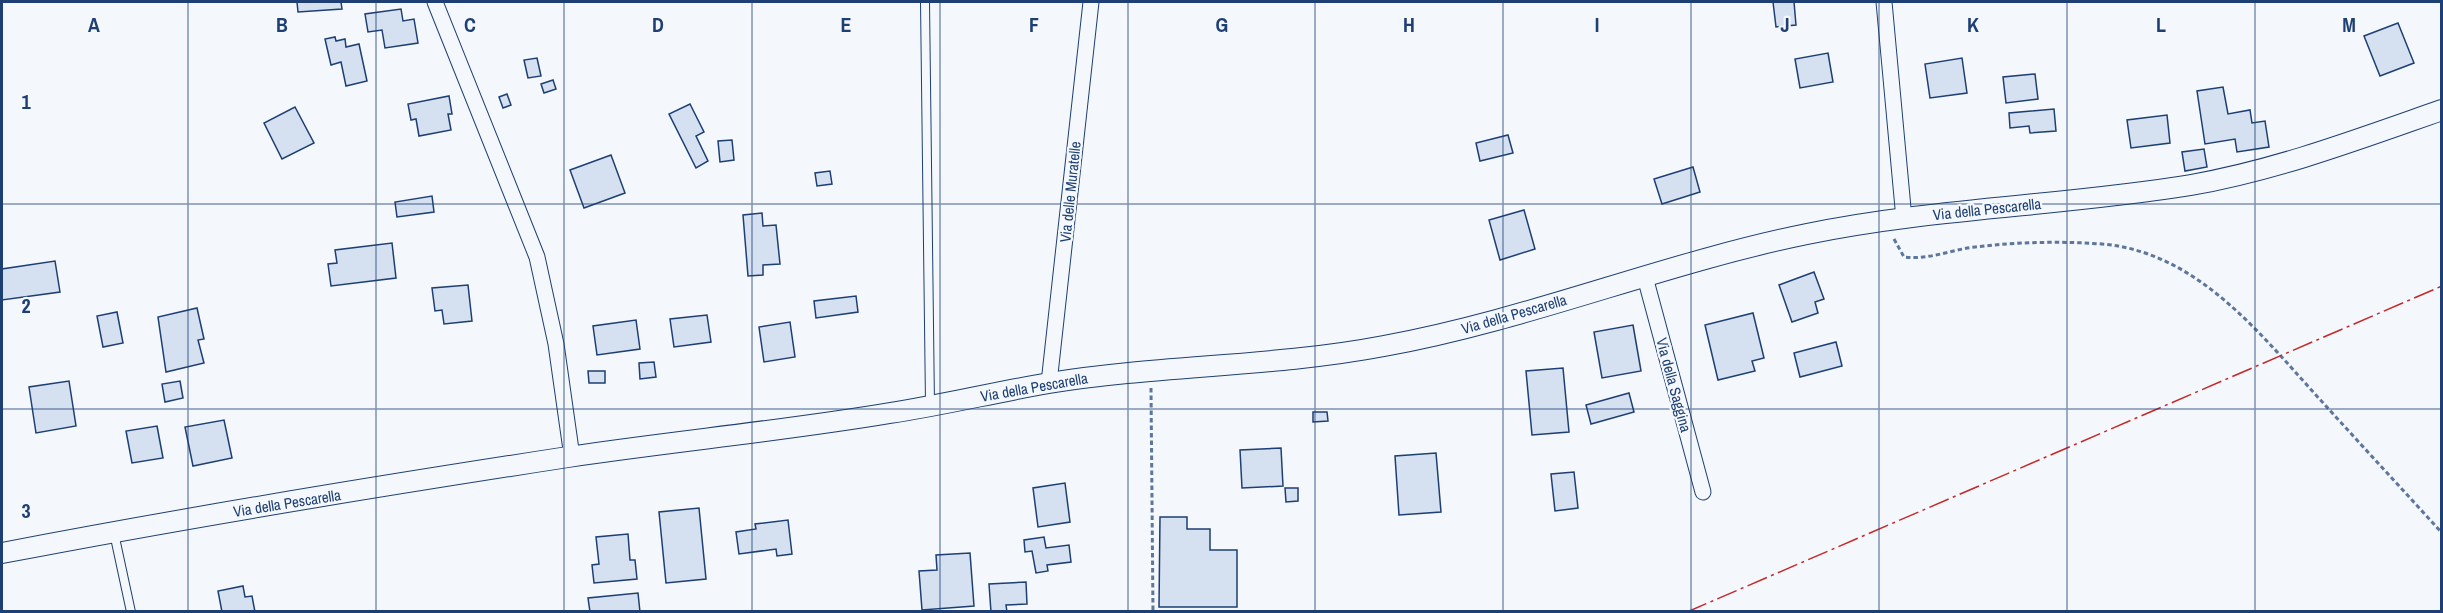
<svg xmlns="http://www.w3.org/2000/svg" width="2443" height="613" font-family="'Archivo Narrow',sans-serif">
<rect width="100%" height="100%" fill="#f4f7fb"/>
<g fill="#d5e0f0" stroke="#1d3f73" stroke-width="1.5">
<polygon points="297,2 341,2 342,9 298,12"/>
<polygon points="1773,2 1794,2 1796,25 1776,27"/>
<polygon points="401,9 403,21 414,19 418,43 385,48 382,30 368,32 365,14"/>
<polygon points="2398,23 2414,63 2380,76 2364,36"/>
<polygon points="335,37 336,41 345,39 346,47 359,44 367,81 346,86 341,62 331,65 325,39"/>
<polygon points="1828,53 1833,82 1800,88 1795,59"/>
<polygon points="537,58 541,76 528,78 524,60"/>
<polygon points="1962,58 1967,93 1930,98 1925,64"/>
<polygon points="2035,74 2038,99 2006,103 2003,77"/>
<polygon points="553,80 556,89 544,93 541,84"/>
<polygon points="2223,87 2228,114 2250,110 2252,123 2265,121 2269,147 2237,152 2235,139 2205,144 2197,91"/>
<polygon points="507,94 511,105 503,108 499,97"/>
<polygon points="449,96 452,114 448,114 451,130 419,136 416,119 411,120 408,104"/>
<polygon points="690,104 704,132 696,136 708,161 696,168 669,114"/>
<polygon points="295,107 314,143 282,159 264,123"/>
<polygon points="2054,109 2056,131 2030,133 2029,126 2010,128 2009,113"/>
<polygon points="2167,115 2170,143 2131,148 2127,120"/>
<polygon points="1508,135 1513,153 1480,161 1476,143"/>
<polygon points="732,140 734,160 720,162 718,141"/>
<polygon points="2204,149 2207,167 2185,171 2182,152"/>
<polygon points="611,155 625,193 584,208 570,170"/>
<polygon points="1693,167 1700,192 1662,204 1654,179"/>
<polygon points="830,171 832,184 817,186 815,173"/>
<polygon points="432,196 434,212 397,217 395,202"/>
<polygon points="1524,210 1535,249 1500,260 1489,220"/>
<polygon points="762,213 763,226 776,225 780,264 763,265 763,275 748,276 743,215"/>
<polygon points="392,243 396,278 331,286 328,264 337,263 335,250"/>
<polygon points="55,261 60,292 2,300 2,269"/>
<polygon points="1814,272 1824,299 1815,302 1818,313 1792,322 1779,285"/>
<polygon points="468,285 472,321 444,324 442,310 435,311 432,288"/>
<polygon points="856,296 858,312 816,318 814,301"/>
<polygon points="197,308 204,339 198,340 204,363 166,372 158,317"/>
<polygon points="117,312 123,343 103,347 97,316"/>
<polygon points="1753,313 1764,358 1752,361 1755,371 1718,380 1705,325"/>
<polygon points="707,315 711,342 674,347 670,319"/>
<polygon points="636,320 640,349 597,355 593,326"/>
<polygon points="790,322 795,357 764,362 759,327"/>
<polygon points="1633,325 1641,371 1602,378 1594,332"/>
<polygon points="1836,342 1842,366 1800,377 1794,353"/>
<polygon points="654,362 656,377 640,379 639,363"/>
<polygon points="1563,368 1569,432 1532,435 1526,371"/>
<polygon points="588,371 605,371 605,383 589,383"/>
<polygon points="69,381 76,426 36,433 29,387"/>
<polygon points="180,381 183,398 165,402 162,384"/>
<polygon points="1629,393 1634,412 1591,424 1586,405"/>
<polygon points="1313,412 1327,412 1328,421 1313,422"/>
<polygon points="224,420 232,458 193,466 185,427"/>
<polygon points="157,426 163,458 132,463 126,431"/>
<polygon points="1281,448 1283,486 1242,488 1240,450"/>
<polygon points="1436,453 1441,512 1399,515 1395,456"/>
<polygon points="1574,472 1578,508 1555,511 1551,474"/>
<polygon points="1065,483 1070,522 1038,527 1033,488"/>
<polygon points="1285,488 1298,488 1298,501 1286,502"/>
<polygon points="699,508 706,579 666,583 659,512"/>
<polygon points="1160,517 1187,517 1187,529 1210,529 1210,550 1237,550 1237,607 1159,607"/>
<polygon points="788,520 792,554 777,556 776,549 739,554 736,532 756,529 755,524"/>
<polygon points="628,534 630,560 635,560 637,579 594,583 592,565 599,564 596,537"/>
<polygon points="1044,537 1046,548 1069,545 1071,562 1047,565 1048,571 1036,573 1032,551 1025,552 1024,540"/>
<polygon points="970,553 974,606 922,610 919,571 937,570 936,555"/>
<polygon points="1026,582 1027,604 1006,605 1007,612 991,612 989,584"/>
<polygon points="243,586 245,597 252,596 255,612 222,612 218,591"/>
<polygon points="638,593 640,612 590,612 588,598"/>
</g>
<g fill="none" stroke-linecap="round" stroke-linejoin="round">
<defs>
<g id="service">
<polyline points="925,2 930,405"/>
<polyline points="114,533 131,612"/>
</g>
<g id="minor">
<polyline points="435,2 537,257 556,344 572,457"/>
<polyline points="1884,2 1904,219"/>
<polyline points="1645,277 1703,492"/>
<polyline points="1049,383 1091,2"/>
</g>
<path id="tertiary" d="M2,553C189,517 379,486 568,457C675,441 783,431 890,413C943,405 996,392 1049,383C1160,365 1274,367 1384,346C1528,320 1664,263 1807,234C1933,208 2063,206 2191,185C2277,170 2359,139 2442,110"/>
</defs>
<use href="#service" stroke="#1d3f73" stroke-width="10"/>
<use href="#minor" stroke="#1d3f73" stroke-width="17"/>
<use href="#tertiary" stroke="#1d3f73" stroke-width="22"/>
<g stroke="#5e769c" stroke-width="3" stroke-dasharray="4.5 3" stroke-linecap="butt">
<path d="M1894,239L1904,257C1929,260 1950,250 1975,247C2018,242 2059,241 2102,244C2200,252 2264,339 2325,405C2364,448 2403,490 2442,533"/>
<polyline points="1151,388 1153,612"/>
</g>
<use href="#service" stroke="#f4f7fb" stroke-width="8"/>
<use href="#minor" stroke="#f4f7fb" stroke-width="15"/>
<use href="#tertiary" stroke="#f4f7fb" stroke-width="20"/>
<polyline stroke="#c62828" stroke-width="1.5" stroke-dasharray="21 4.5 3 4.5" stroke-linecap="butt" points="1687,612 2442,286"/>
</g>
<path fill="none" stroke="#1d3f73" stroke-width="1.5" stroke-opacity="0.55" d="M188,2V612M376,2V612M564,2V612M752,2V612M940,2V612M1128,2V612M1315,2V612M1503,2V612M1691,2V612M1879,2V612M2067,2V612M2255,2V612M2,204H2442M2,409H2442"/>
<g text-anchor="middle" dominant-baseline="central" stroke-width="4.5" stroke-linejoin="round" paint-order="stroke">
<g font-size="15" fill="#1d3f73" stroke="#f4f7fb">
<text transform="translate(1070 192) rotate(-84)">Via delle Muratelle</text>
<text transform="translate(1987 209) rotate(-6)">Via della Pescarella</text>
<text transform="translate(1514 314) rotate(-16)">Via della Pescarella</text>
<text transform="translate(1674 385) rotate(75)">Via della Saggina</text>
<text transform="translate(1034 387) rotate(-10)">Via della Pescarella</text>
<text transform="translate(287 503) rotate(-9)">Via della Pescarella</text>
</g>
</g>
<g font-size="20" text-anchor="middle" font-weight="bold" fill="#1d3f73" stroke="#f4f7fb" stroke-width="4.5" stroke-linejoin="round" paint-order="stroke">
<text x="94" y="32">A</text>
<text x="282" y="32">B</text>
<text x="470" y="32">C</text>
<text x="658" y="32">D</text>
<text x="846" y="32">E</text>
<text x="1034" y="32">F</text>
<text x="1222" y="32">G</text>
<text x="1409" y="32">H</text>
<text x="1597" y="32">I</text>
<text x="1785" y="32">J</text>
<text x="1973" y="32">K</text>
<text x="2161" y="32">L</text>
<text x="2349" y="32">M</text>
<text x="26" y="109">1</text>
<text x="26" y="313">2</text>
<text x="26" y="518">3</text>
</g>
<rect width="2443" height="613" fill="none" stroke="#1d3f73" stroke-width="6"/>
</svg>
